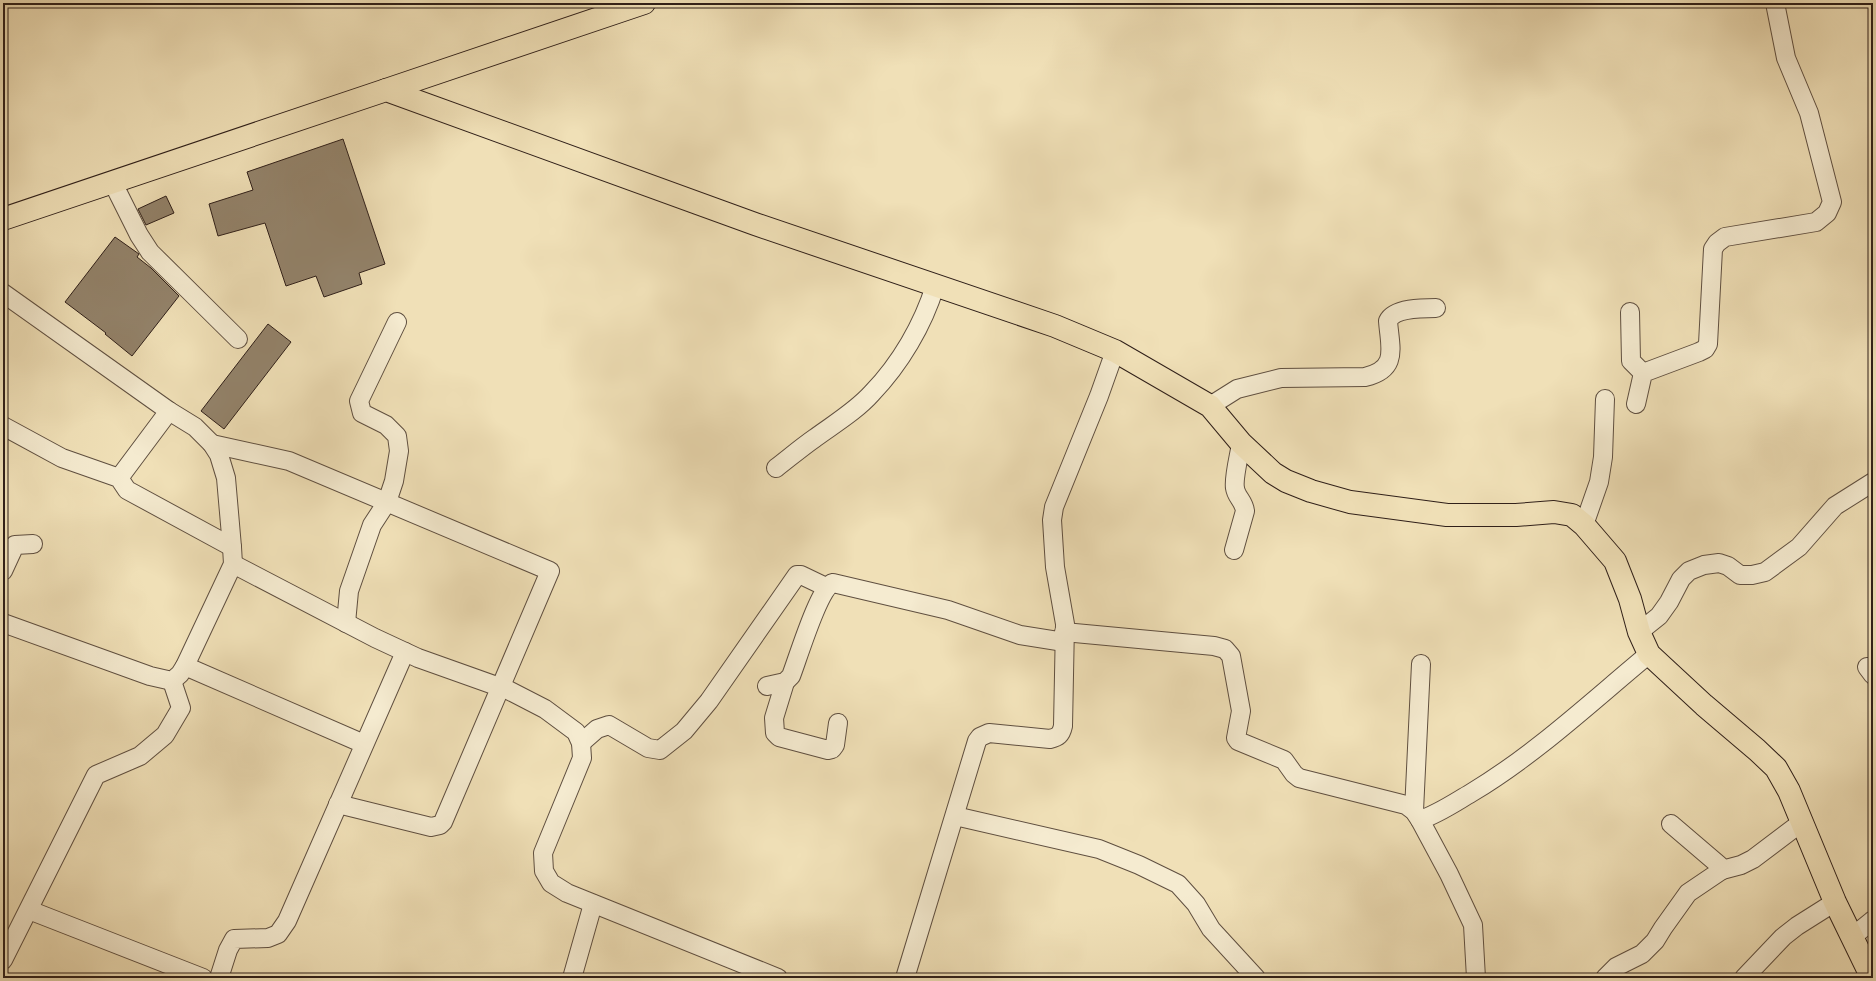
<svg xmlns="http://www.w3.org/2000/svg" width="1876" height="981" font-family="Vollkorn,serif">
<rect width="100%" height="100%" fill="#f0e0b7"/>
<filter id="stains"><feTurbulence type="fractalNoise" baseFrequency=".005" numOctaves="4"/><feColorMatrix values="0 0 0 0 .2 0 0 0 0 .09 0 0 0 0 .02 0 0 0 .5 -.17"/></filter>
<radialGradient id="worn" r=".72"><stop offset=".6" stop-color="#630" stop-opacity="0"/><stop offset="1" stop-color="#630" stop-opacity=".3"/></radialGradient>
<g fill="#93836b" stroke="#2f1f19">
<polygon points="343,139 385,264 359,273 362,284 324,297 316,276 286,286 265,223 218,236 209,204 253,190 247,172"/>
<polygon points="166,196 174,213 146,225 138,209"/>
<polygon points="115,237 139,254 137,257 151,268 179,296 132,356 105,334 106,333 65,302"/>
<polygon points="268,324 291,342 224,429 201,411"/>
</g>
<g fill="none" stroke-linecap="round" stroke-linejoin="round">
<defs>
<g id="minor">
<polyline points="113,183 139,235 150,252 238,339"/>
<polyline points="3,293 169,411 195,427 212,444 219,455 226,478 232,547 233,564 185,666 180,674 172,681 150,676 3,623"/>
<polyline points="1630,312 1631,361 1643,373"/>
<polyline points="1636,404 1643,373 1699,352 1705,349 1708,344 1713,249 1717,243 1725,237 1816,222 1827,213 1832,202 1809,113 1786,58 1775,3"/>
<path d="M1210,406L1237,389L1281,378L1365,377C1399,369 1390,348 1388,321C1394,308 1423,308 1436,308"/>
<polyline points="3,426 62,458 119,478 127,490 232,547"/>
<polyline points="212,444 289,461 550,571 443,822 440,825 431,827 338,804"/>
<path d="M776,468C789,458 802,447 815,438C834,424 856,411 872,393C900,364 923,325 935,286"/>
<polyline points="119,478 169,411"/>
<polyline points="1584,525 1599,482 1603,457 1605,399"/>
<path d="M1234,550L1245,511C1244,501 1236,497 1235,488C1233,478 1240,453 1241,443"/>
<polyline points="233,564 375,638 418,658 508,690 545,709 576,732 581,743 582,758 543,853 544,871 551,883 567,893 778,978"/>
<polyline points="3,571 15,545 33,544"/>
<polyline points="346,623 349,591 372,525 387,502 394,481 399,451 397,436 386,425 362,413 359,401 397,322"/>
<polyline points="1064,632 1214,646 1225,649 1231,656 1241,711 1236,738 1238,741 1284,760 1294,774 1299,778 1406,805 1414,811 1420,820"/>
<polyline points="1639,632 1659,616 1669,602 1681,579 1689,571 1704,565 1719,563 1728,566 1740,575 1752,575 1765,572 1799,547 1835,506 1873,482"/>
<polyline points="185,666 364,744"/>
<polyline points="1867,667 1873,675"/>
<polyline points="785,682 774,718 775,733 779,737 828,750 832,749 835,745 838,723"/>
<path d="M767,686L785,682L791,676C797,661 820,585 833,583L948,610L1020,635L1064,642"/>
<polyline points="581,743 597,729 609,725 648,748 660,750 684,731 709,701 797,575 801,575 826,587"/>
<polyline points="1414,811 1421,664"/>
<polyline points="955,816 1099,849 1139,865 1178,884 1196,904 1211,929 1256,978"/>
<polyline points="1722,870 1741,865 1753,859 1802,822"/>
<polyline points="29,910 203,978"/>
<polyline points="1852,937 1873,920"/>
<polyline points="3,960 96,775 140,756 165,735 181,708 172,681"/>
<polyline points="219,978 228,950 234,939 268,938 278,934 287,921 405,652"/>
<polyline points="572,978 593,904"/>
<path d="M905,978L977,741L980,737L989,733L1050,739C1058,737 1061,735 1063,726L1065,624L1055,567L1052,520L1054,507L1099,396L1115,351"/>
<path d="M1476,978L1473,925L1449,874L1420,820C1438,814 1454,803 1471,793C1536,754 1591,702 1649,654"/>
<polyline points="1605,978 1616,967 1642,954 1655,941 1663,928 1688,893 1722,870 1719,865 1671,824"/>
<polyline points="1744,978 1783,937 1797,926 1835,902"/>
</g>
<g id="major">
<polyline points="386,90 644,3"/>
<polyline points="3,219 386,90 755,224 1055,326 1115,351 1210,406 1241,443 1273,473 1286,481 1311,491 1350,502 1447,515 1516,515 1554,512 1572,515 1584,525 1615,561 1630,599 1639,632 1649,654 1704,705 1757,750 1776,768 1789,791 1835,902 1872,978"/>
</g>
</defs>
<use href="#minor" stroke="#5f4f40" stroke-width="20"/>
<use href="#major" stroke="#2f1f19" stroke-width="24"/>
<use href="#minor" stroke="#f5ebd0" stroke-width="18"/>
<use href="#major" stroke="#f0e0b7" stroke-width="22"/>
</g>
<rect width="1876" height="981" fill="none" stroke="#f0e0b7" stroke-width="16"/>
<rect x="4" y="4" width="1868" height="973" fill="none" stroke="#2f1f19" stroke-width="2"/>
<rect x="8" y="8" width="1860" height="965" fill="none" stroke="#2f1f19"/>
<rect width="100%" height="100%" filter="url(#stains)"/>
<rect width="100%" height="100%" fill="url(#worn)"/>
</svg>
